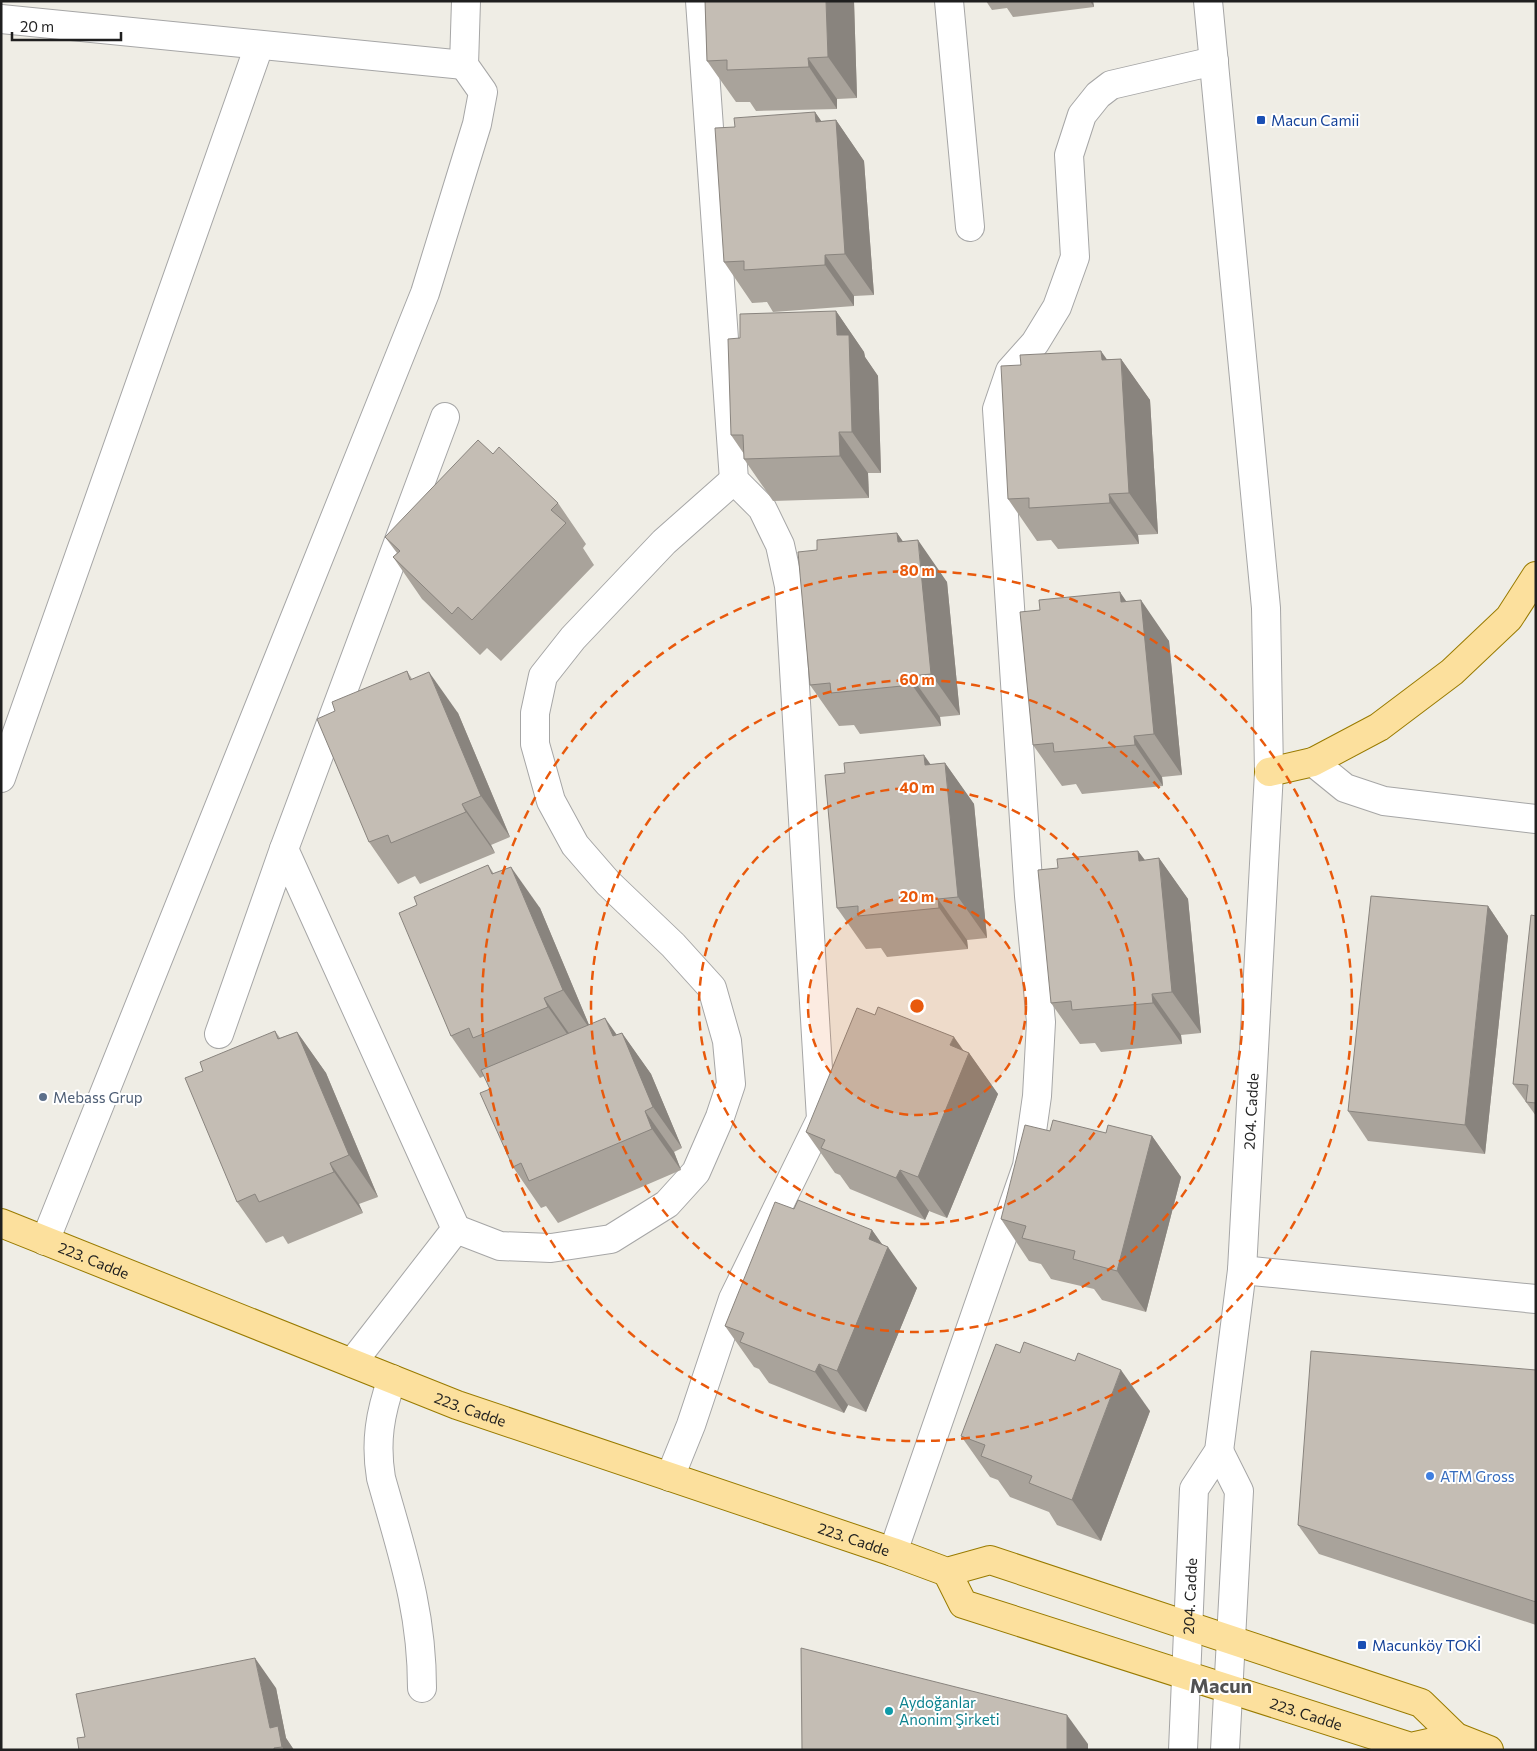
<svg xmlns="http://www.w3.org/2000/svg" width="1537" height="1751" font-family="Commissioner,sans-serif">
<rect width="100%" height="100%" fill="#efede5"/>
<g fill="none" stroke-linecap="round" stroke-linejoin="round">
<defs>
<g id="minor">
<polyline points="949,1 970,227"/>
<polyline points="1,19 464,65"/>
<polyline points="1313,762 1345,788 1384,801 1536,819"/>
<polyline points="1,778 259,46"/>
<polyline points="284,849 445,417"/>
<polyline points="219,1034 284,849 456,1229 352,1363"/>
<polyline points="456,1229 500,1246 551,1248 611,1239 667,1204 696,1172 720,1117 731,1084 727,1041 712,988 673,945 608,883 575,845 551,801 535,744 535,713 543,676 573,638 664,542 734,480"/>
<polyline points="45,1241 425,293 477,124 483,92 464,65 466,1"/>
<polyline points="1242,1270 1536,1299"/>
<path d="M392,1379C380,1413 375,1442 381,1478C402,1553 422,1609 422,1688"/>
<polyline points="1219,1451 1239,1491 1225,1750"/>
<polyline points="670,1477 691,1425 733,1299 821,1119 789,586 780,545 762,508 734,480 700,1"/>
<polyline points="893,1552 1027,1166 1037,1096 1041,1022 1029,896 997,409 1010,371 1035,343 1057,307 1075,257 1069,155 1082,115 1098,95 1111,85 1214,61"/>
<path id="s1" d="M1183,1750L1194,1489L1219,1451L1242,1270L1269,772L1266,608L1208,1"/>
</g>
<g id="major">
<polyline points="1269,772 1313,762 1379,727 1452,672 1509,618 1536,576"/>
<path id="s2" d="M1,1223L457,1405L893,1552L947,1572L990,1560L1421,1703L1456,1737L1489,1750"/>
<path id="s3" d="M947,1572L963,1604L1411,1747L1456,1737"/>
</g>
</defs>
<use href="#minor" stroke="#a6a6a6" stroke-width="30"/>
<use href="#major" stroke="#997b00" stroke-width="30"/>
<use href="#minor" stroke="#fff" stroke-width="28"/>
<use href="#major" stroke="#fce09d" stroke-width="28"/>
</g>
<g fill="#a9a39b">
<polygon points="705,1 854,1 857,98 837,99 837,109 756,111 750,102 736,102 707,61"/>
<polygon points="986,1 1093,1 1094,7 1013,17 1007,8 992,10"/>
<polygon points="815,112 821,121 836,120 864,161 874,295 854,296 854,306 773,312 767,302 752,303 724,262 735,127"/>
<polygon points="836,311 864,352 865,357 878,376 881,473 868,473 869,498 773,501 744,459 744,454 731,435 740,338"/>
<polygon points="1107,359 1121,359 1150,400 1158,534 1138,535 1139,544 1058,549 1051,540 1037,541 1008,499"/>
<polygon points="493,454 558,503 586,544 583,548 594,565 501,661 487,648 480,655 422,599 393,557 397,553 385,537"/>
<polygon points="897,533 903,542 947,582 960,715 940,717 941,726 860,734 854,725 839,726 810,685 817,550"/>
<polygon points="1126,602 1169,641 1182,775 1162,777 1163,786 1082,794 1076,784 1062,786 1033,745"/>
<polygon points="407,671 412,679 458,713 510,837 491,845 495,853 420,884 415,876 398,884 369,842 335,711"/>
<polygon points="945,763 974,804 987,938 967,940 968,949 887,957 881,948 866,949 837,908 845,773"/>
<polygon points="1138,851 1145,860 1159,858 1188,899 1201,1033 1181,1035 1182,1044 1101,1052 1095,1043 1080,1044 1051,1003 1058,868"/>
<polygon points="488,865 494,874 540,908 589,1025 617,1035 622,1033 651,1074 682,1148 674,1152 681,1170 558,1223 546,1206 541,1208 513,1167 490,1089 484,1076 480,1078 451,1036 417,905"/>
<polygon points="1488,906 1508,936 1485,1154 1368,1141 1348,1111"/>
<polygon points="1536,916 1536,1116 1513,1084"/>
<polygon points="275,1031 280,1038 297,1032 326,1073 378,1197 359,1204 363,1213 288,1244 283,1236 266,1243 237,1202"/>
<polygon points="964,1051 969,1053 998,1094 947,1218 929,1211 925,1220 850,1189 840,1175 835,1173 806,1132"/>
<polygon points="1050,1131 1152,1136 1181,1177 1146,1312 1102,1300 1094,1289 1051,1279 1041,1264 1029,1261 1001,1219"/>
<polygon points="794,1209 872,1230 882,1244 917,1288 866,1412 848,1405 844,1413 769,1383 759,1369 754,1367 725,1326"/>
<polygon points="1536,1370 1536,1625 1319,1554 1298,1525"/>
<polygon points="1150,1411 1101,1541 1057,1525 1049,1512 1010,1497 998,1480 990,1477 961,1436"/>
<polygon points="276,1688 286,1738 294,1750 79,1750 85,1737"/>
</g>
<g fill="#89847e">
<polygon points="826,1 854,1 857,98 828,57"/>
<polygon points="1090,1 1093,1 1094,7"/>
<polygon points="808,58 837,99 837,109 809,67"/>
<polygon points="815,112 837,144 836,120 864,161 874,295 845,254 816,122"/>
<polygon points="825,255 854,296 854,306 825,265"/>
<polygon points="836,311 864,352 865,357 878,376 881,473 852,432 837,335"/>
<polygon points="1101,351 1123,382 1121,359 1150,400 1158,534 1129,493 1102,360"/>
<polygon points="839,432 868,473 869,498 840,456"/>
<polygon points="1109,494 1138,535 1139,544 1110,503"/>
<polygon points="897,533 921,567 918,540 947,582 960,715 931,674 898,542"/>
<polygon points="1120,592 1143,626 1141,600 1169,641 1182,775 1154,734 1121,602"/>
<polygon points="429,672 458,713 510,837 481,796"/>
<polygon points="911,676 940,717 941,726 912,685"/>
<polygon points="1134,736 1162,777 1163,786 1135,745"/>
<polygon points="924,755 948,789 945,763 974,804 987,938 958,897 925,765"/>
<polygon points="462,804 491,845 495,853 466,812"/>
<polygon points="1138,851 1162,884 1159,858 1188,899 1201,1033 1172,992 1139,861"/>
<polygon points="511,867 540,908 592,1032 563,990"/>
<polygon points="938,899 967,940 968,949 939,908"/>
<polygon points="1488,906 1508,936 1485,1154 1465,1125"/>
<polygon points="1152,994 1181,1035 1182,1044 1153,1003"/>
<polygon points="544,998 573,1039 577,1048 548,1007"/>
<polygon points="605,1018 631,1055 622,1033 651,1074 682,1148 653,1107 613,1036"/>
<polygon points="297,1032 326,1073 378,1197 349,1155"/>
<polygon points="954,1037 968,1057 969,1053 998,1094 947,1218 918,1177 950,1045"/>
<polygon points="645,1111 674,1152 681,1170 652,1129"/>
<polygon points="1152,1136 1181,1177 1146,1312 1117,1271"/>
<polygon points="330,1163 359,1204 363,1213 334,1172"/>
<polygon points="900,1170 929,1211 925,1220 896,1178"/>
<polygon points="872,1230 886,1250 888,1247 917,1288 866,1412 837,1371 869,1239"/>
<polygon points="819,1364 848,1405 844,1413 815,1372"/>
<polygon points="1121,1370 1150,1411 1101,1541 1072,1500"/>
<polygon points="255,1658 276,1688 286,1738 294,1750 284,1750 270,1728"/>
<polygon points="1067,1715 1088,1744 1088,1750 1067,1750"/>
</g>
<g fill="#c4bdb4" stroke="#89847e">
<polygon points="705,1 826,1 828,57 808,58 809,67 727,70 727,60 707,61"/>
<polygon points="815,112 816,122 836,120 845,254 825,255 825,265 744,270 744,261 724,262 715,128 735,127 734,118"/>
<polygon points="836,311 837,335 849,335 852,432 839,432 840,456 744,459 743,435 731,435 728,339 740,338 740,314"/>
<polygon points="1101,351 1102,360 1121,359 1129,493 1109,494 1110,503 1029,508 1029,498 1008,499 1001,366 1021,365 1020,355"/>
<polygon points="478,440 493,454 499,447 558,503 551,510 566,523 472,620 458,607 452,614 393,557 400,551 385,537"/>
<polygon points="897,533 898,542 918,540 931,674 911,676 912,685 831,693 830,683 810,685 798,552 817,550 817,540"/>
<polygon points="1120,592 1121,602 1141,600 1154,734 1134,736 1135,745 1054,752 1053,743 1033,745 1020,612 1040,610 1039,600"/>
<polygon points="407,671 410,680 429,672 481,796 462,804 466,812 391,843 388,835 369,842 317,719 335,711 332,702"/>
<polygon points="924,755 925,765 945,763 958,897 938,899 939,908 858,916 858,906 837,908 825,775 845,773 844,763"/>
<polygon points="1138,851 1139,861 1159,858 1172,992 1152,994 1153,1003 1072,1010 1071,1001 1051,1003 1038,870 1058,868 1057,859"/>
<polygon points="488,865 492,874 511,867 563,990 544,998 548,1007 473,1038 469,1028 451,1036 399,913 417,905 414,897"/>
<polygon points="1371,896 1488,906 1465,1125 1348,1111"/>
<polygon points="1531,915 1536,916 1536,1103 1526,1102 1528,1085 1513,1084"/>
<polygon points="878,1007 954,1037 950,1045 969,1053 918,1177 900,1170 896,1178 821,1148 825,1140 806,1132 857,1008 875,1015"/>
<polygon points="605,1018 613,1036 622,1033 653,1107 645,1111 652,1129 529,1181 521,1163 513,1167 480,1093 490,1089 481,1070"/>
<polygon points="275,1031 278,1039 297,1032 349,1155 330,1163 334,1172 259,1202 255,1194 237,1202 185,1078 203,1071 200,1062"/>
<polygon points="1053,1120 1106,1133 1108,1125 1152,1136 1117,1271 1073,1259 1075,1251 1022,1238 1026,1226 1001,1219 1025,1125 1050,1131"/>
<polygon points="798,1200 872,1230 869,1239 888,1247 837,1371 819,1364 815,1372 740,1342 744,1333 725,1326 775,1202 794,1209"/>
<polygon points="1024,1342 1075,1361 1078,1353 1121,1370 1072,1500 1029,1483 1032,1476 981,1456 985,1445 961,1436 996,1344 1020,1353"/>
<polygon points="1311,1351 1536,1370 1536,1602 1298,1525"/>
<polygon points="801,1648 1067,1715 1067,1750 802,1750"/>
<polygon points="255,1658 270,1728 278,1726 282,1747 274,1748 274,1750 79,1750 77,1738 85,1737 76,1694"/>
</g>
<circle cx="917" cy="1006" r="109" fill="#e8590c" fill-opacity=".12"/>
<g fill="none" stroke="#e8590c" stroke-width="2.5" stroke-dasharray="9 6">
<circle cx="917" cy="1006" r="109"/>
<circle cx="917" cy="1006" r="218"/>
<circle cx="917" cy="1006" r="326"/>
<circle cx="917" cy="1006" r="435"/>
</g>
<g fill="#1a4fb4" stroke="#fff" stroke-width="2">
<rect x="1256" y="115" width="10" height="10" rx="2.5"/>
<rect x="1357" y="1640" width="10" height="10" rx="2.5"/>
</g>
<circle fill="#5c6f8a" stroke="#fff" stroke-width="2" cx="43" cy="1097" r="5"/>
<circle fill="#3f7fe0" stroke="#fff" stroke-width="2" cx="1430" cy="1476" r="5"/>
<circle fill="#0f9aa8" stroke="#fff" stroke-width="2" cx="889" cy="1711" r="5"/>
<g text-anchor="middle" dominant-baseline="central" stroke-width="4" stroke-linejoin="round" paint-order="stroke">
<g font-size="15" fill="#164399" stroke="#fff" text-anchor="start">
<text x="1271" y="120">Macun Camii</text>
<text x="1372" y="1645">Macunköy TOKİ</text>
</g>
<g font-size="15" fill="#4e5e75" stroke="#fff" text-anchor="start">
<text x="53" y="1097">Mebass Grup</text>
</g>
<g font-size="15" fill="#1f1f1f" stroke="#fff">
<text stroke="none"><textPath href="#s1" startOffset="648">204. Cadde</textPath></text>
<text stroke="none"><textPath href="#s2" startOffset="100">223. Cadde</textPath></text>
<text stroke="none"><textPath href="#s2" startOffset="505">223. Cadde</textPath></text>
<text stroke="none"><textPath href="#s2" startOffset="910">223. Cadde</textPath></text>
<text stroke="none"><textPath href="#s1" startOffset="154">204. Cadde</textPath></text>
<text stroke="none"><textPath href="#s3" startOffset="396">223. Cadde</textPath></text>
</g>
<g font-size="15" fill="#366cbe" stroke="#fff" text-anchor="start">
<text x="1440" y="1476">ATM Gross</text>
</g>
<g font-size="15" fill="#0d838f" stroke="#fff" text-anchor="start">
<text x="899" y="1702">Aydoğanlar<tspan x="899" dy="17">Anonim Şirketi</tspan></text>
</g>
<g font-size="20" font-weight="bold" fill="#525252" stroke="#fff">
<text x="1221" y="1685">Macun</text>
</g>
</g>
<circle cx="917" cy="1006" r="8" fill="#e8590c" stroke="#fff" stroke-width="2.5"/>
<g font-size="15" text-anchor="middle" font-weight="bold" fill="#e8590c" stroke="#fff" stroke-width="4" stroke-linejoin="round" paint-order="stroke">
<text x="917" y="576">80 m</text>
<text x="917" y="685">60 m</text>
<text x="917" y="793">40 m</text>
<text x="917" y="902">20 m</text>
</g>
<rect width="1537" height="1751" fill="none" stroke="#1f1f1f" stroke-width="5"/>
<path d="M12 32v8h109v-8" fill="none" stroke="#1f1f1f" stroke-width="2.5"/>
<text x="20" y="32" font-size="15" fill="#1f1f1f" stroke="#ffffff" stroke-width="4" paint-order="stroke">20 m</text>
</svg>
